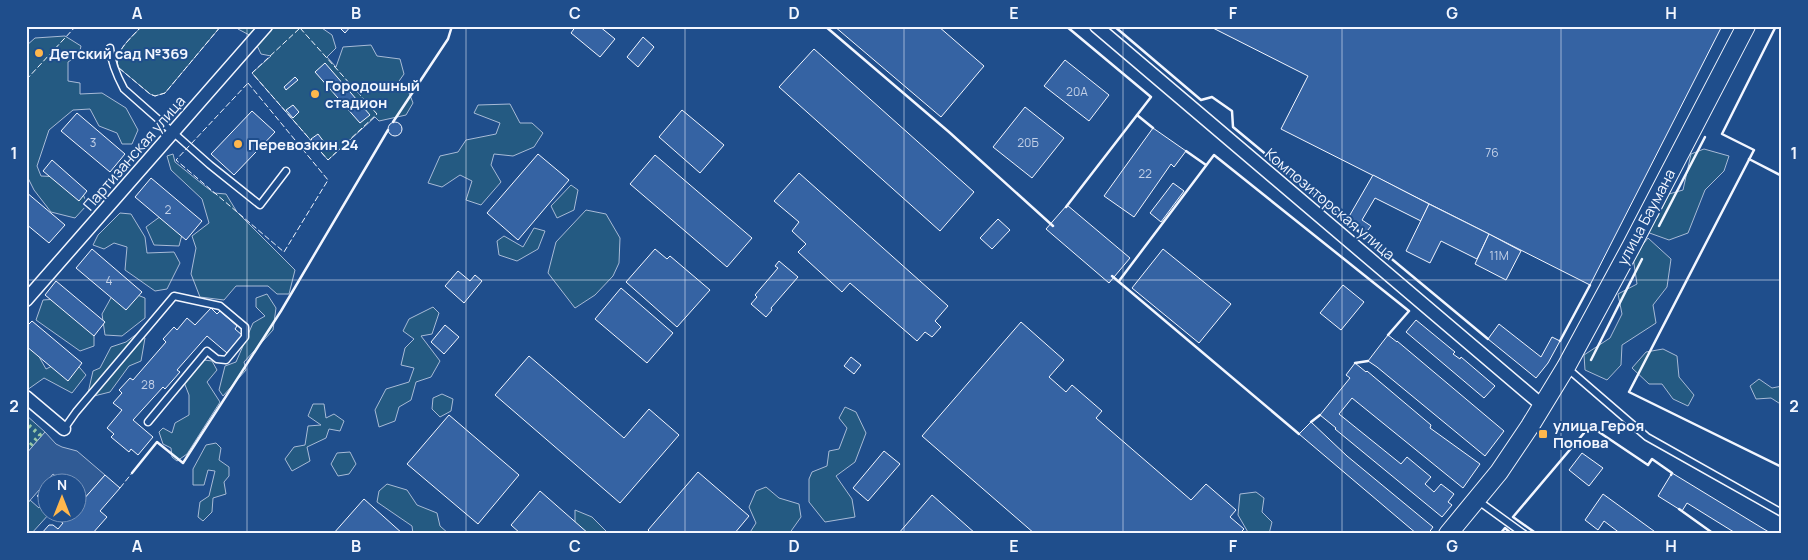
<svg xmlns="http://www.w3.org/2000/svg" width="1808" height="560" font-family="Manrope,sans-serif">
<rect width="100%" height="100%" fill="#1f4e8c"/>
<g fill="#245a82" stroke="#a8bbd7">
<path d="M142,26H221L165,93L155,96L150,94L119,68C111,54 132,37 142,26Z"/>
<polygon points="237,26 319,26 332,35 336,48 327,57 336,67 343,47 371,45 377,56 400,59 404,74 397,84 408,90 413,103 406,115 379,121 375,117 328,160 252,73 271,56 261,54 253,37 238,29"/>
<polygon points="65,36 81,46 79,55 68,62 68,81 80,83 80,94 102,93 126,108 138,130 132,144 122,144 117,133 99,126 90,109 73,110 49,130 37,166 41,176 62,177 82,191 87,205 75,218 51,212 34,190 26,174 26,46 35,38"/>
<polygon points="510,104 520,123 532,123 543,133 534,147 513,156 494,154 491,165 501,182 481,205 466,200 472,181 460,175 442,187 428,183 440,156 458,152 466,140 496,134 500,123 474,113 478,105"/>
<polygon points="1704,149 1729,156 1724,171 1705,190 1688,233 1669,240 1644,231 1657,218 1669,194 1683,190 1691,154"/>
<polygon points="173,154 175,162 201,183 214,193 226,194 237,212 295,270 289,294 277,294 268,286 236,286 224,300 200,297 191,274 196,248 192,236 209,223 202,199 171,170 167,156"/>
<polygon points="571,185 578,190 574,210 557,218 551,206"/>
<polygon points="586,210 606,214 620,238 619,263 613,276 595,295 575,308 548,273 556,242"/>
<polygon points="120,213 131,214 145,237 147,253 174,252 180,263 167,289 155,291 125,270 127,247 114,243 104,249 93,245 98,235"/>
<polygon points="165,213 183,231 179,246 154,245 146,227"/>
<polygon points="534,228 545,231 538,249 517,261 499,255 497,241 504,236 523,247"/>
<polygon points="1648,238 1671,259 1667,287 1653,305 1656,323 1622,345 1621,365 1607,380 1585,370 1584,355 1610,338 1622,314 1618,294 1637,284 1633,257"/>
<polygon points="135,294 145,298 145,318 122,336 105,335 102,314 112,296"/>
<polygon points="267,294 276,308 273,330 244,362 246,370 223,396 219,390 225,366 236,362 253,323 265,316 256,307 256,298"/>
<polygon points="58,299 94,327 94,346 80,351 36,320 43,300"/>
<polygon points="433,307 439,313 432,334 421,336 440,361 431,377 416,382 411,400 399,407 395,421 379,427 375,410 386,389 409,382 414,368 401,365 405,348 414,339 403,331 409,319"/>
<polygon points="138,333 145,338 141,361 129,366 110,392 94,396 88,393 93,371 100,368 111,347 126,342"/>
<polygon points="26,345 33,346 46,369 62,361 74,361 86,375 72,393 44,378 27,390"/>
<polygon points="1663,349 1677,356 1679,377 1694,395 1688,406 1673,399 1662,384 1649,384 1632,368 1646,352"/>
<polygon points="204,360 212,361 217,370 207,382 220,402 187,454 177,461 172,457 171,448 163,444 159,432 163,428 172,433 175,423 189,415 189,395 182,377 188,370 195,370"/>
<polygon points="1759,379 1772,388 1782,386 1782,405 1771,398 1756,399 1750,386"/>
<polygon points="442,394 453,399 451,411 440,417 432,409 433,398"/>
<polygon points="313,404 324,404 326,418 334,414 344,421 340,431 329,429 326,438 307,447 310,461 292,471 285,459 294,447 305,445 308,426 321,425 308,416"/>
<polygon points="845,407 856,412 866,433 855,462 836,476 852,499 855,517 825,522 809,502 809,479 812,472 827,466 829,451 839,449 847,428 839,418"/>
<polygon points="26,415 45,432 26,454"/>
<polygon points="216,443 221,448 219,460 229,467 229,476 224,482 226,494 213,498 212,512 203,521 198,517 200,502 209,496 215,471 208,470 204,485 193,485 193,469 206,445"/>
<polygon points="350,452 356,464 349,474 338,476 331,464 337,453"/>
<polygon points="387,484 407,490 417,505 437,513 440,526 449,534 413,534 412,526 377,502 379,491"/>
<polygon points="766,487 779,498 799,504 801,517 789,534 749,534 756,523 749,507 756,491"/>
<polygon points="1256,492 1264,498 1262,512 1272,522 1269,534 1249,534 1238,515 1240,494"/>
<polygon points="30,500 39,508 42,505 47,510 48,512 50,513 31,534 26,534 26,505"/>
<polygon points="575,510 592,517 609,534 583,534 575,524"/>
</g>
<polygon fill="#305b95" stroke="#a8bbd7" points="45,432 56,444 62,447 77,451 105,475 83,500 78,495 78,482 63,482 53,474 26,505 26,454"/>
<g fill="#3563a3" stroke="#f2f6ff">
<polygon points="338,26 351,26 345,33"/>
<polygon points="576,26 599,26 615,39 600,57 571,33"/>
<polygon points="834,26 938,26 984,66 941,117"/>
<polygon points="1209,26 1722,26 1590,285 1281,129 1308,76"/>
<polygon points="643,37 654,47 638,67 627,57"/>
<polygon points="814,49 974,192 940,231 779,87"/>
<polygon points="1065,60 1109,95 1089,121 1044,86"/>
<polygon points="325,63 370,115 360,123 315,72"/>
<polygon points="295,77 298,80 286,90 284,87"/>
<polygon points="293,105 299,112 293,118 286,110"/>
<polygon points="1025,107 1064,138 1032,178 993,147"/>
<polygon points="682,110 724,145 700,173 659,137"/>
<polygon points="252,111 275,132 234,175 211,154"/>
<polygon points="77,113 125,154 110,172 61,131"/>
<circle cx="395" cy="129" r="7"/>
<polygon points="1153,128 1186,151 1174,167 1171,164 1134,217 1104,196"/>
<polygon points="318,134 324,142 318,147 311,139"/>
<polygon points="538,154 569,180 518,240 487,213"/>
<polygon points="655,155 752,238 727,267 630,184"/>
<polygon points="52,160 87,191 79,201 43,171"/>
<polygon points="799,173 948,306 935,321 941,327 932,337 925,332 917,341 850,283 842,292 798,252 806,244 792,231 799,222 774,201"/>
<polygon points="1373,175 1429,204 1421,221 1375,198 1362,220 1371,226 1364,235 1347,220"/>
<polygon points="151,178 202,221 186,240 135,197"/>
<polygon points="1173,183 1184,191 1161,222 1150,213"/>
<polygon points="26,192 65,225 49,243 26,224"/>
<polygon points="1429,204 1489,234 1477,259 1441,241 1430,263 1406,251"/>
<polygon points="1067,205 1130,258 1109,283 1046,229"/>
<polygon points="998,219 1010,230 992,249 980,238"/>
<polygon points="1489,234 1521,251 1506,280 1475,264"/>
<polygon points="92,249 142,292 126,310 76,268"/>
<polygon points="655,249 667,259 670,256 710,290 677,327 626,282"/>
<polygon points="1163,249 1231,304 1199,343 1132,288"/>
<polygon points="779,261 798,277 771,308 772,310 766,317 751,304 757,297 755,295 778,268 775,266"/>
<polygon points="458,271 470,281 475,275 482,281 464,303 445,286"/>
<polygon points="56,281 105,322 94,336 45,295"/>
<polygon points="1343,285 1364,302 1341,330 1320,313"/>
<polygon points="621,288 673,333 647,363 595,319"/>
<polygon points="211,308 217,314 220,311 237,326 235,329 242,335 227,353 207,336 177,370 180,372 165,389 163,387 133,420 153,437 138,455 131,449 129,452 111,437 114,434 107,428 122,410 113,403 122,393 119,390 130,378 133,380 166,342 163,339 174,327 177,330 187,318 195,325"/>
<polygon points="1416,320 1455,352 1453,354 1460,359 1461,357 1495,386 1484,398 1406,332"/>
<polygon points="32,321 82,363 68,381 26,346 26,327"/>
<polygon points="1021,322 1064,360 1049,377 1066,392 1072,385 1102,411 1096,418 1191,500 1206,484 1236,510 1230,517 1244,529 1239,534 1035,534 922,436"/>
<polygon points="1499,324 1541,357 1552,337 1560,341 1548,363 1536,378 1488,339"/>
<polygon points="445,325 459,337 444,354 431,342"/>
<polygon points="1388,335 1397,342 1397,341 1504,431 1485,456 1377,367 1368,361"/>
<polygon points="529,356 624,438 649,409 679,435 620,503 495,395"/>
<polygon points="851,357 861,365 854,374 844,366"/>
<polygon points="1355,363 1366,372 1367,371 1431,425 1430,428 1480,464 1463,488 1352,398 1339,414 1401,464 1407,457 1431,477 1425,484 1434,492 1441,484 1454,494 1448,502 1452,505 1442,517 1335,429 1336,428 1320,415 1350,378 1346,375"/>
<polygon points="449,415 519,475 478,524 407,464"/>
<polygon points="1311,422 1347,456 1433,527 1428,534 1417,534 1299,434"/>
<polygon points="884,451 900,464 868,501 853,488"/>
<polygon points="1582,453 1603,468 1589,486 1569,470"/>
<polygon points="698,472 749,516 734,534 652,534 648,530"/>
<polygon points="1672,473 1772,534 1737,534 1687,503 1682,511 1658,496"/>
<polygon points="55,475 63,482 48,482"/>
<polygon points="105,475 120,488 100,511 107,517 92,534 41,534 49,525 53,525 58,529 63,523 59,520 64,514 62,512 78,512 78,495 83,500"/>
<polygon points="48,484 48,501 46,503 37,496"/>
<polygon points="540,491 589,534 521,534 511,525"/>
<polygon points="1603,494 1658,534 1621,534 1604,521 1598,530 1585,520"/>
<polygon points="932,495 976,534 898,534"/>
<polygon points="364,499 403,534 333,534"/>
</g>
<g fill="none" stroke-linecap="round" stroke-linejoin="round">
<defs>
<g id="lane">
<path d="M110,48C111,63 117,76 124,89L210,165L260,205L286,171"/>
<polyline points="1567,368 1647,437 1782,513"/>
<polyline points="64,429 76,412 174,296 220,306 245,327 245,337 226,360 217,359 207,351 148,422"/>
<polyline points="1477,500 1524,534"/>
</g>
<g id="street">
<polyline points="1096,26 1543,406"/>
<polyline points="26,300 266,26"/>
<polyline points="26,397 64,429"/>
</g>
<polyline id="secondary" points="1448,534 1499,472 1530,426 1566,367 1631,247 1746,26"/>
</defs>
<use href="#lane" stroke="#f2f6ff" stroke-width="9"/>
<use href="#street" stroke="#f2f6ff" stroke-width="15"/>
<use href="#secondary" stroke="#f2f6ff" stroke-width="20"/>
<use href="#lane" stroke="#1f4e8c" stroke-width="6"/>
<use href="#street" stroke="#1f4e8c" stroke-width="12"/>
<use href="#secondary" stroke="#1f4e8c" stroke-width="18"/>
<polyline stroke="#97c8a6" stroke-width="4" stroke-dasharray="2.5 4" stroke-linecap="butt" points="26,450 40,435 27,424"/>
<g stroke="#f2f6ff" stroke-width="1" stroke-dasharray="6 2.5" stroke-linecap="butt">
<path d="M142,26C132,37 111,54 119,68L150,94L155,96L165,93L221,26"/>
<polygon points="300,28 377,114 328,160 252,73"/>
<polyline points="26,80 76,26"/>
<polygon points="248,83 328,180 284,252 176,160"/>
<polyline points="120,488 132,473"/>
</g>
<g stroke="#f2f6ff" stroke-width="2.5">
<polyline points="825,26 949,132 1053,226"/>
<polyline points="1114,26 1201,100 1212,97 1232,111 1233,127 1488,339"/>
<polyline points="1776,26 1722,134 1754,150 1629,392 1782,467"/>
<polyline points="1137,115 1153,128"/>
<polyline points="393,122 448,39 452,26"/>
<polyline points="1186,151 1206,165"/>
<polyline points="1749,159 1782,176"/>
<polyline points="1066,207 1151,97 1066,26"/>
<polyline points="1659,226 1705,137"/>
<polyline points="1112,276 1299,434"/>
<polyline points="1119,281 1214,155 1409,311 1388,335"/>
<polyline points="1560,341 1590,285"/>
<polyline points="1591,360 1642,259"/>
<polyline points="1355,363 1368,361"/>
<polyline points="1311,422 1320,415"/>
<polyline points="132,473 157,442 183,463 281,311 388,130"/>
<polyline points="1679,509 1714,534"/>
<polyline points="1500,534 1505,528 1512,534"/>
<polyline points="1537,534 1513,517 1590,426 1648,465 1652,459 1672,473 1671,475"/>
<polyline points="1779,534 1782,529"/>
</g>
</g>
<path fill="none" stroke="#f2f6ff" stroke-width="1" stroke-opacity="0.55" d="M247,26V534M466,26V534M685,26V534M904,26V534M1123,26V534M1342,26V534M1561,26V534M26,280H1782"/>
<g fill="#ffb74d" stroke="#1f4e8c" stroke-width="2">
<circle cx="39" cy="53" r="5"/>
<circle cx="315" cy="94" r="5"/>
<circle cx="238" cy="144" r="5"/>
<rect x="1538" y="429" width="10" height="10" rx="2.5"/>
</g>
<g text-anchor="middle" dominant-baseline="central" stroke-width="4" stroke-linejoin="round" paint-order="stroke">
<g font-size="12" fill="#c3d1e8">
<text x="1077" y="91">20А</text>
<text x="93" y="142">3</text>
<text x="1028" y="142">20Б</text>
<text x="1492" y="152">76</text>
<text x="1145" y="173">22</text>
<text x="168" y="209">2</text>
<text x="1499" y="255">11М</text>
<text x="109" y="280">4</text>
<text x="148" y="384">28</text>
</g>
<g font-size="15" font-weight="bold" fill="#f2f6ff" stroke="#1f4e8c" text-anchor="start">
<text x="49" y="53">Детский сад №369</text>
<text x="325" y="85">Городошный<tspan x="325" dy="17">стадион</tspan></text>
<text x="248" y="144">Перевозкин 24</text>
<text x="1553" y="425">улица Героя<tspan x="1553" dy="17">Попова</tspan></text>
</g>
<g font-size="15" fill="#f2f6ff" stroke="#1f4e8c">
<text transform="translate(134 153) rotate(-49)">Партизанская улица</text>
<text transform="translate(1330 204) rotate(40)">Композиторская улица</text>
<text transform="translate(1646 217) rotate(-62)">улица Баумана</text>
</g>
</g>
<rect width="1808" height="560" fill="none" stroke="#1f4e8c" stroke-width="55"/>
<g transform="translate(62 498)"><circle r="24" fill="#1f4e8c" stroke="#7391ba"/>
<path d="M0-4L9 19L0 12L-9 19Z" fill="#ffb74d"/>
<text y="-8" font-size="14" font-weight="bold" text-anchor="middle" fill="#f2f6ff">N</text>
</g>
<rect x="28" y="28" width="1752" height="504" fill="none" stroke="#f2f6ff" stroke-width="2"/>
<g font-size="16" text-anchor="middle" font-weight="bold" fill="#f2f6ff">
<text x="137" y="19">A</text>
<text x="356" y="19">B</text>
<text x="575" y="19">C</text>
<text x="794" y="19">D</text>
<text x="1014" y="19">E</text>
<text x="1233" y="19">F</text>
<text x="1452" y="19">G</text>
<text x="1671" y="19">H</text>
<text x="14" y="159">1</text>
<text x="1794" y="159">1</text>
<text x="14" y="412">2</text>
<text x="1794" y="412">2</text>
<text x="137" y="552">A</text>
<text x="356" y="552">B</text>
<text x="575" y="552">C</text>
<text x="794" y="552">D</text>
<text x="1014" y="552">E</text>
<text x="1233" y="552">F</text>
<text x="1452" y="552">G</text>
<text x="1671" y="552">H</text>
</g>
</svg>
